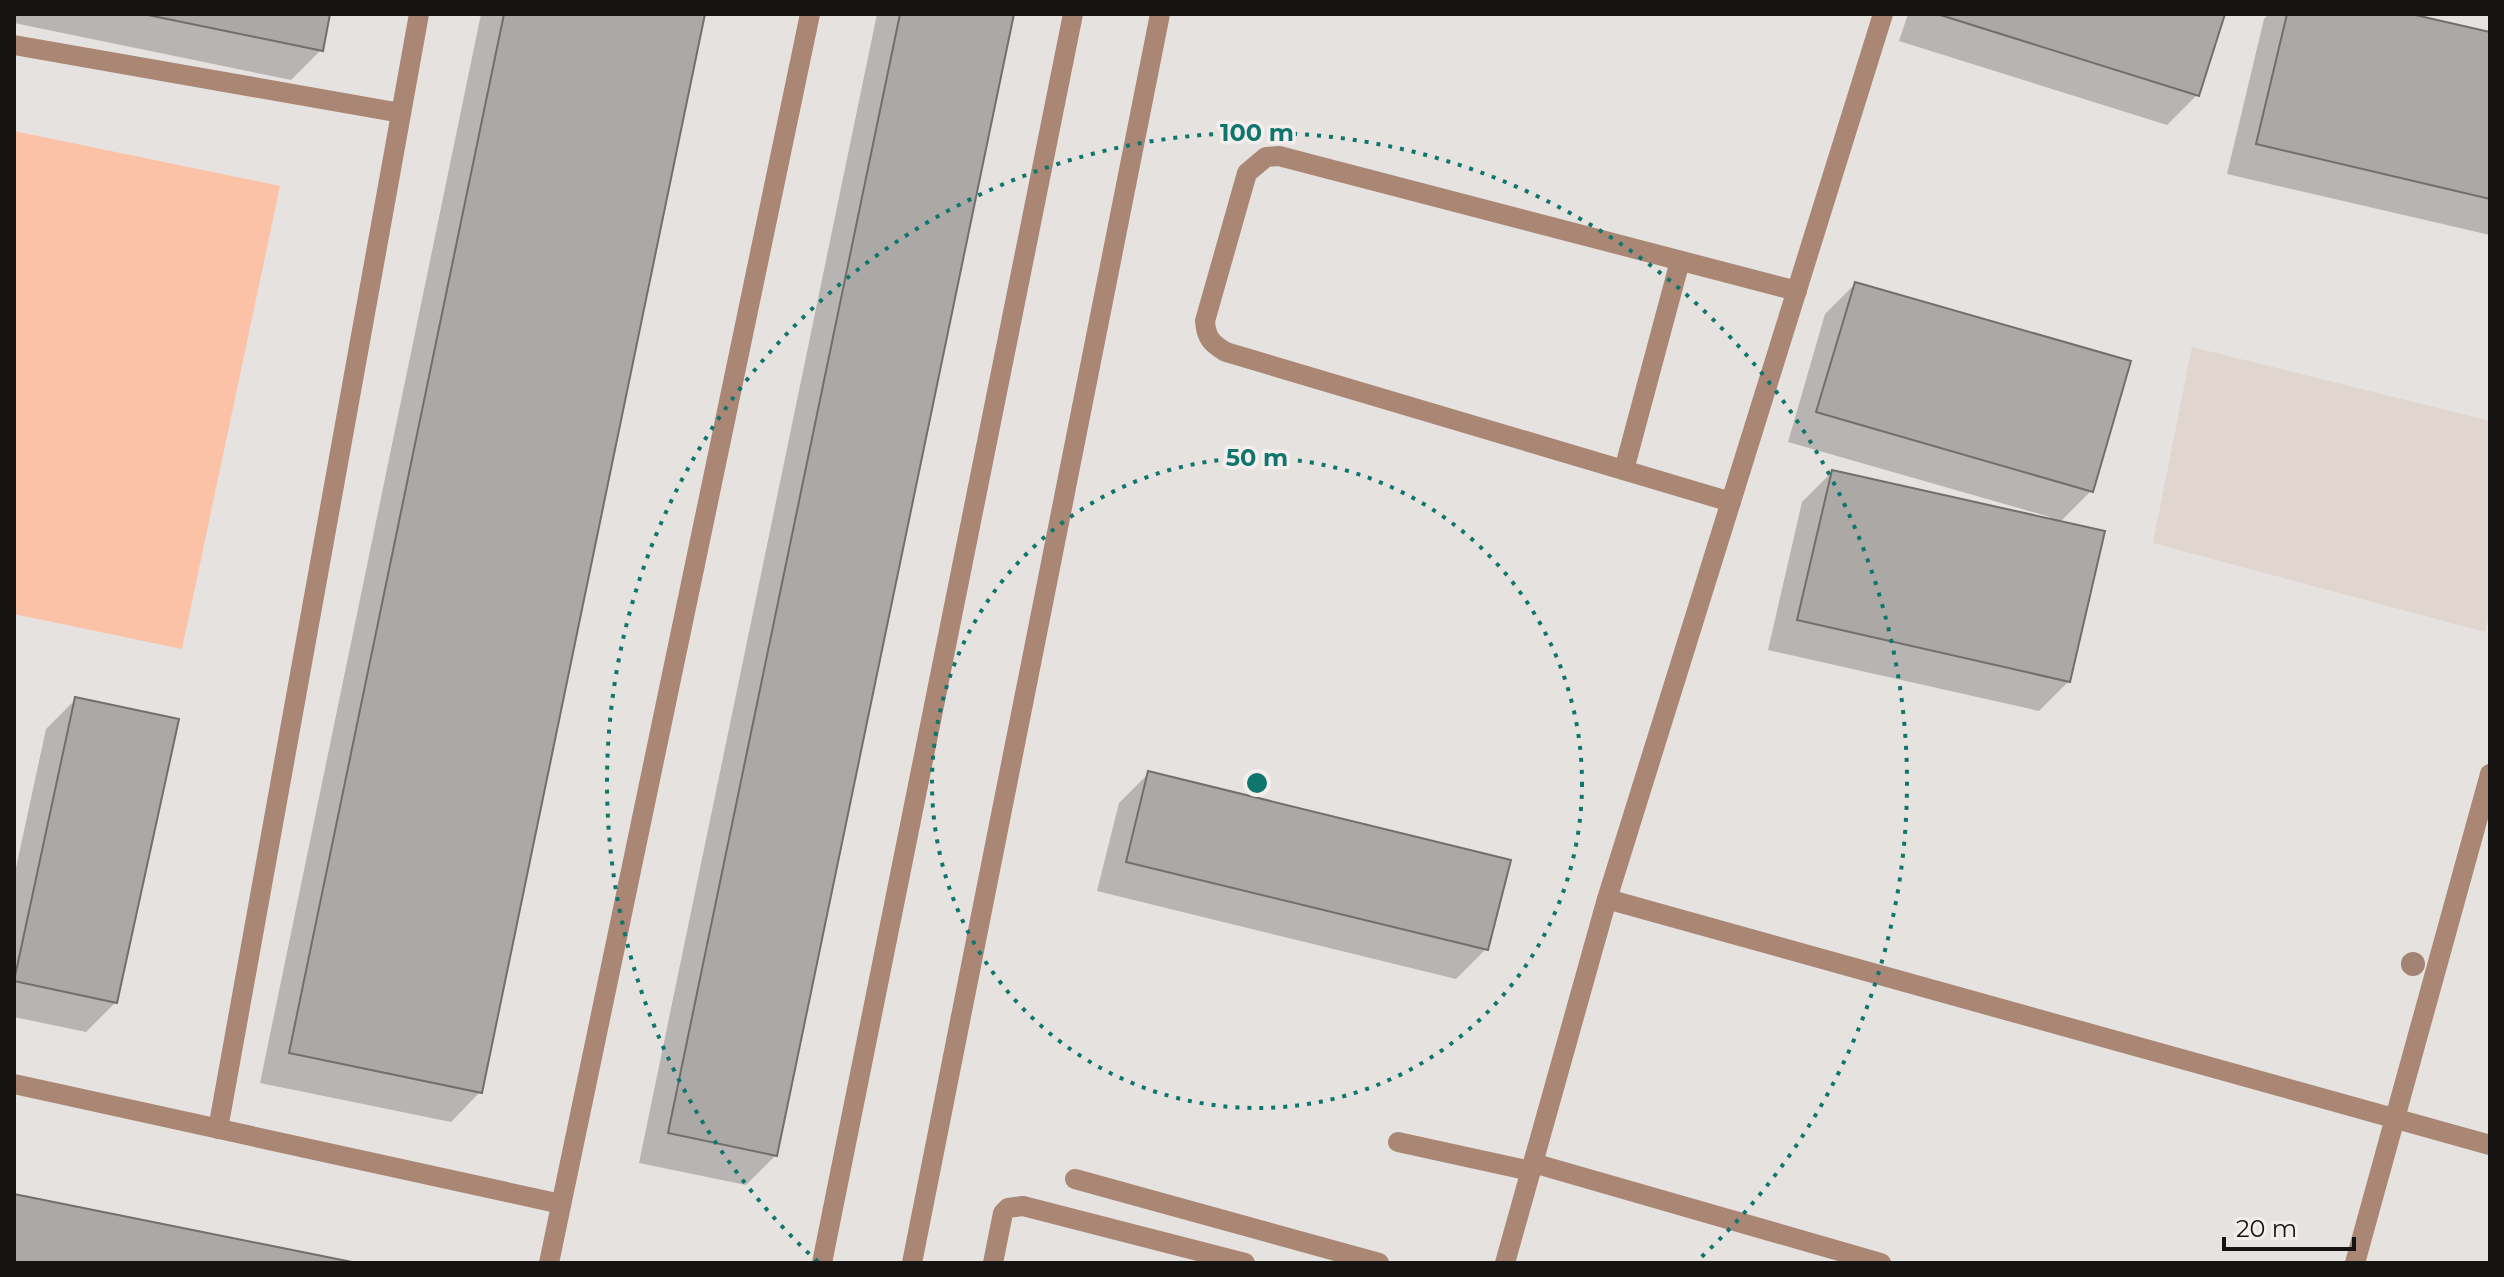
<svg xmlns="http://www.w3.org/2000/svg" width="2504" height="1277" font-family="Montserrat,sans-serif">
<rect width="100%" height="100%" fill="#e6e2e0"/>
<polygon fill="#e1d5d0" points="2192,347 2490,421 2490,611 2485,632 2153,543"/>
<polygon fill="#fcc2a7" points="14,131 280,186 182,649 14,614"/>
<g fill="#0003">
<polygon points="14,14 328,14 321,50 291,80 14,23"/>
<polygon points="481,14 703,14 480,1092 451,1122 260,1083"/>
<polygon points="877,14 1012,14 776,1155 746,1185 639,1163"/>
<polygon points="1908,14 2223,14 2197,95 2167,125 1899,41"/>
<polygon points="2269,14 2402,14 2490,34 2490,235 2227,174 2264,19"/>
<polygon points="1855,284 2091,491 2059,523 2069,681 2039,711 1768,650 1802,502 1832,472 2049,521 2050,517 1788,442 1825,314"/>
<polygon points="76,699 116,1002 86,1032 14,1017 14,877 46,729"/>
<polygon points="1149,773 1486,949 1456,979 1097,891 1119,803"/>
</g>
<g fill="#aca8a6" stroke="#726e6c" stroke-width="2">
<polygon points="143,14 330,14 323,51"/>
<polygon points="504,14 705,14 482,1093 289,1053"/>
<polygon points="900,14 1014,14 777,1156 668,1133"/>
<polygon points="1937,14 2225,14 2199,96"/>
<polygon points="2287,14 2411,14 2490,32 2490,199 2256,144"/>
<polygon points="1855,282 2131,361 2093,492 1816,412"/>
<polygon points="1832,470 2105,531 2070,682 1797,620"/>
<polygon points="75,697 179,719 117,1003 14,981"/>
<polygon points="1148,771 1511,860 1488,950 1126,862"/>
<polygon points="14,1194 357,1263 14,1263"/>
</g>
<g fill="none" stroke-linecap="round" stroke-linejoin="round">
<g stroke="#aa8674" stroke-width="20">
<polyline points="14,45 401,113"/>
<polyline points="1624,470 1680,261"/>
<path d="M1731,502L1226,352C1212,344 1206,338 1205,321L1247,173L1266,157L1279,156L1797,291"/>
<polyline points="1607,899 2490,1145"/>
<polyline points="14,1084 561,1204"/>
<polyline points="218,1129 419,14"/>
<polyline points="1398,1142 1531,1171"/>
<polyline points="1533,1163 1881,1263"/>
<polyline points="1075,1179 1379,1263"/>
<polyline points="549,1263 810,14"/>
<polyline points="822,1263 1073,14"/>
<polyline points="912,1263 1160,14"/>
<polyline points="993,1263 1003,1213 1008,1208 1023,1206 1245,1263"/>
<polyline points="1505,1263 1607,899 1883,14"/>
<polyline points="2355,1263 2490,774"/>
</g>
</g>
<circle fill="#a38373" cx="2413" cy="964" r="12"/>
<g fill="none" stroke="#0f766e" stroke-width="4" stroke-dasharray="4 8">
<circle cx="1257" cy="783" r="325"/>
<path d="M818 1262A650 650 0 1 1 1696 1262"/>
</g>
<circle cx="1257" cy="783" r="12" fill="#0f766e" stroke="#f4efed" stroke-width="4"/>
<g font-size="24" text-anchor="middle" font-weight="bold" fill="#0f766e" stroke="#f4efed" stroke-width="7" stroke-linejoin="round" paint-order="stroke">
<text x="1257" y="141">100 m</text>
<text x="1257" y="466">50 m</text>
</g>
<rect width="2504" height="1277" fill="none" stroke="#161413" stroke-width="32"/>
<path d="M2224 1237v12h130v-12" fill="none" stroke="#161413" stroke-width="4"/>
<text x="2236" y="1237" font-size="24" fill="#161413" stroke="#f4efed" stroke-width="6" paint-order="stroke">20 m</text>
</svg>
